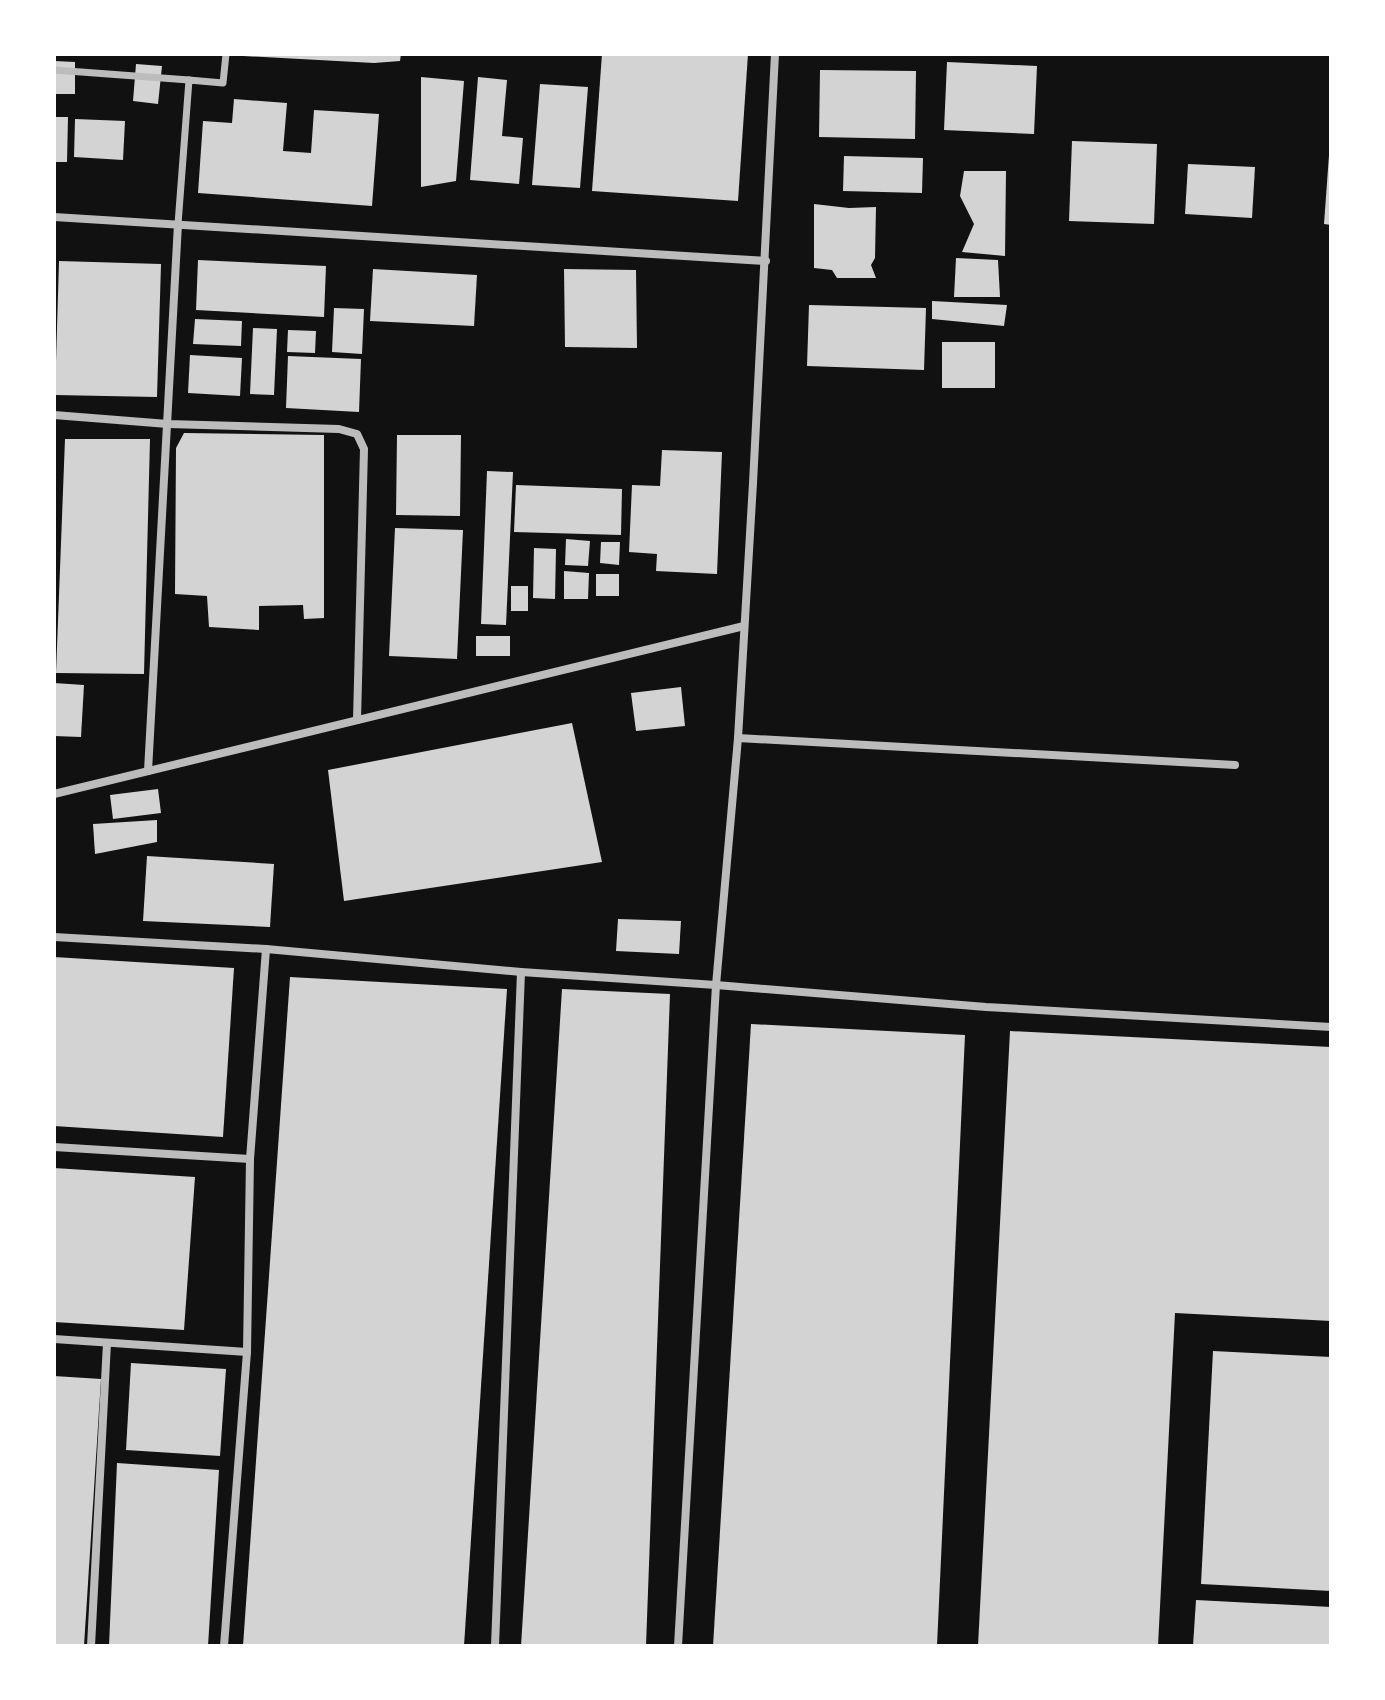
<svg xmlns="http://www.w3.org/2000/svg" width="1385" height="1700" font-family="'IBM Plex Serif',serif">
<rect width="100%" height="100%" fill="#111"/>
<g fill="#d3d3d3">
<polygon points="243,54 401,54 400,61 374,63 243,56"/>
<polygon points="602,54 748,54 738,201 592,191"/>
<polygon points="54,61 75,62 75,94 54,94"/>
<polygon points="947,62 1037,66 1034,134 944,130"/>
<polygon points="136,64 162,66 158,104 133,101"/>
<polygon points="820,70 916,71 915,139 819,137"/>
<polygon points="421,77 464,81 456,181 421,187"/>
<polygon points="478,77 507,80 502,136 523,138 519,184 470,180"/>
<polygon points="540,84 588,87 580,188 532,185"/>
<polygon points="234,99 287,103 283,151 311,153 314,110 379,114 372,206 198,193 203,121 232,123"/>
<polygon points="54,117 68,117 67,162 54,162"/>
<polygon points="75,119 125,121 123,160 74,157"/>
<polygon points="1072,141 1157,144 1154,224 1069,221"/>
<polygon points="1329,155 1331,155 1331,225 1324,224"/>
<polygon points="844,156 923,158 922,193 843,191"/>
<polygon points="1188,164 1255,167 1252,218 1185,214"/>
<polygon points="964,171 1006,171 1005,256 962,252 974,224 960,196"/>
<polygon points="814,204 849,208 876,207 875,258 871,265 876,278 837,278 832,270 814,268"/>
<polygon points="956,258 998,260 1000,297 954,297"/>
<polygon points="198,260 326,266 324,317 196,310"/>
<polygon points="59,261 161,264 157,397 55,395"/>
<polygon points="373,269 477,275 474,326 370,321"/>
<polygon points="564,269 636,270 637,348 565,347"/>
<polygon points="932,301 1007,305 1004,326 932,319"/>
<polygon points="809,305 926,308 924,370 807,366"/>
<polygon points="334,308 364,309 362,354 332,352"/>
<polygon points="195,319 242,321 241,346 193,344"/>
<polygon points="253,328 277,329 274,395 250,394"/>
<polygon points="288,330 316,331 315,353 287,352"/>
<rect x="942" y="342" width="53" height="46"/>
<polygon points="190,355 242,358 240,396 188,393"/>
<polygon points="288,356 361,359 359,412 286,408"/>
<polygon points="184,433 324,435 324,618 304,619 303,605 259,606 259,630 209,627 207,596 175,594 176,448"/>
<polygon points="397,435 461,435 460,516 396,515"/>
<polygon points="65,439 150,439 144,674 56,673"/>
<polygon points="662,450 722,452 717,574 656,571 657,554 629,552 632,485 660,486"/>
<polygon points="487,471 513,472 506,625 481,624"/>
<polygon points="516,485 622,489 621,535 514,532"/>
<polygon points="395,528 463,530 457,659 389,656"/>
<polygon points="566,539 590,541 588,566 565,565"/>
<polygon points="601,542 620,542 619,565 600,563"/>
<polygon points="534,548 556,549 555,599 533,598"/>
<polygon points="564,571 589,573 588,599 564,599"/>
<rect x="596" y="574" width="23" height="22"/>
<rect x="511" y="586" width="17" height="25"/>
<rect x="476" y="636" width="34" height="20"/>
<polygon points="54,683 84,685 81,737 54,736"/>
<polygon points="681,687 685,726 636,731 631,693"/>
<polygon points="572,723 602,862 344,901 328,770"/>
<polygon points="158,789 161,813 113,819 110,795"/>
<polygon points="157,820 157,842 95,854 93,824"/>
<polygon points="147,856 274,864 270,927 143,921"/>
<polygon points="618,919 681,921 679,954 616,951"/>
<polygon points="54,957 234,968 223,1137 54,1126"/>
<polygon points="290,977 507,989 464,1646 243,1646"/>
<polygon points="562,989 670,994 646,1646 521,1646"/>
<polygon points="751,1024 965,1035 937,1646 713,1646"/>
<polygon points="1010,1031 1331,1047 1331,1321 1175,1313 1158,1646 978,1646"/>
<polygon points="54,1168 195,1177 184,1330 54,1322"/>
<polygon points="1213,1351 1331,1357 1331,1591 1201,1584"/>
<polygon points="131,1363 226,1369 220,1456 126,1450"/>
<polygon points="54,1376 101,1379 84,1646 54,1646"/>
<polygon points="117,1463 219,1470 208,1646 109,1646"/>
<polygon points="1196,1600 1331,1607 1331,1646 1193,1646"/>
</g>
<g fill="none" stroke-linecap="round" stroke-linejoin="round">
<g stroke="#bcbcbc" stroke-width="7">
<polyline points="54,70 189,80"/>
<polyline points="178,224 189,80 223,83 226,54"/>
</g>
<g stroke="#bcbcbc" stroke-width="8">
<polyline points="54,217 766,261"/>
<polyline points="54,415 168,424 339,429 357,434 364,449 357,720"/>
<polyline points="738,738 1235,765"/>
<polyline points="148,771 178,224"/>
<polyline points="54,794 744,626"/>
<polyline points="54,937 266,949 521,972 716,985 986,1007 1331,1027"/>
<polyline points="54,1147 250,1159"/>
<polyline points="54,1339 247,1352"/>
<polyline points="91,1646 107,1343"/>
<polyline points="224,1646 247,1352 250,1159 266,949"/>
<polyline points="495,1646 521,972"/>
<polyline points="678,1646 716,985 738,738 753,483 775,54"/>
</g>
</g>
<rect width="1385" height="1700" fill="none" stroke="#ffffff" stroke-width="112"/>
</svg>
